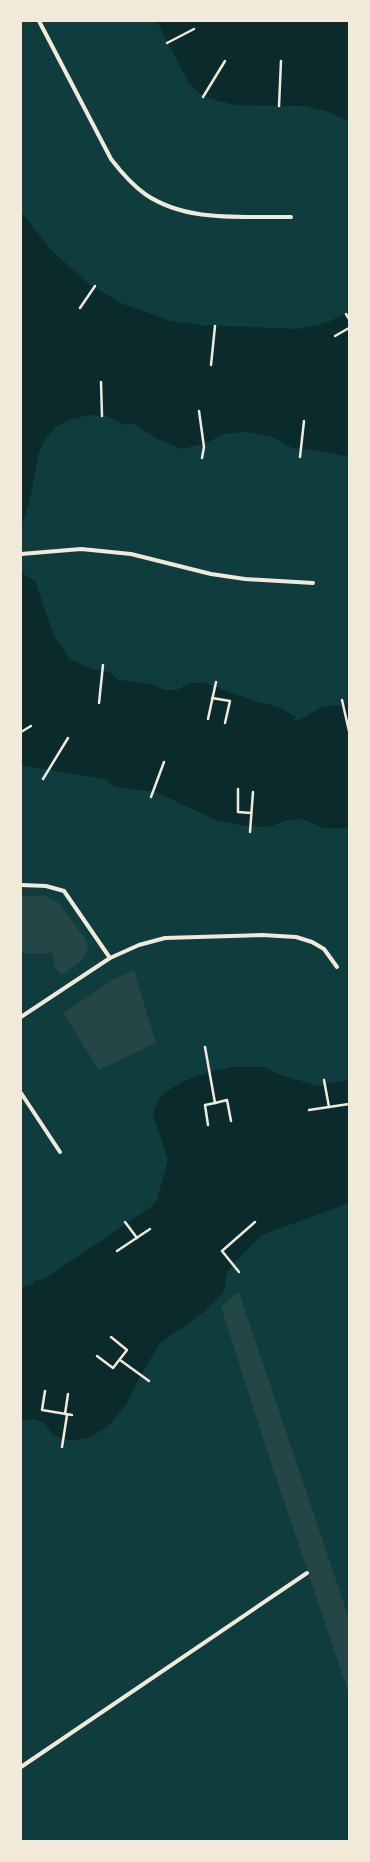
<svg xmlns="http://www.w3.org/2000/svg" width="370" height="1862" font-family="Signika,sans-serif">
<rect width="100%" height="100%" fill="#0f3d3e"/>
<g fill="#244646">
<path d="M21,896H45L58,902L86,940C94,957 73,967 61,975L55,968L52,953H21Z"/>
<polygon points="134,970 156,1043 99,1070 63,1013 113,980"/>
<polygon points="239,1292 349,1619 349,1694 270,1460 221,1307"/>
</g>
<g fill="#0a2a2b">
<polygon points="157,21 349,21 349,122 329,112 305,106 235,105 208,98 199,93 188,82"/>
<polygon points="21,212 51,250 89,284 123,304 171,321 200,325 298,329 326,323 349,312 349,457 315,450 292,448 272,437 248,432 230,433 220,435 211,441 183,449 157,439 134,423 126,425 107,416 90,415 71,419 56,427 45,439 38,455 30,500 21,528"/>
<polygon points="21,557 22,573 35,581 54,636 68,657 72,660 92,669 109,672 119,680 152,684 164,690 176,690 191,683 204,683 255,701 279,707 296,717 293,721 301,719 322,707 349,704 349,828 323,828 303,819 287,820 269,827 240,825 216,820 156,792 115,787 104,779 21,765"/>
<path d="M232,1067H264L278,1074L318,1086L349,1080V1203L262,1235L233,1264L226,1276L224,1292L204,1312L160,1343L138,1380L127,1403L110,1424L99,1432L87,1438L76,1440H64L54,1435L43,1422L35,1419L21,1420V1288L32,1284L36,1280L44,1279L151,1207L157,1200L168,1160L153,1114C155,1109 157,1101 161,1097C181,1078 207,1073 232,1067Z"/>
</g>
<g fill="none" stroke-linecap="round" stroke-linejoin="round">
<g stroke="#f1e9da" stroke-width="2.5">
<polyline points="167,43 194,29"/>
<polyline points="203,97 225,61"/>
<polyline points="279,106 281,61"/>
<polyline points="80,308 95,286"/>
<polyline points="346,314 349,319"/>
<polyline points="335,336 349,328"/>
<polyline points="211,365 215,326"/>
<polyline points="101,382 102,416"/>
<polyline points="199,411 204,447 202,458"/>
<polyline points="300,457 304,421"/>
<polyline points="212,698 230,701 225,723"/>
<polyline points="342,700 349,731"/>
<polyline points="99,703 103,665"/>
<polyline points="208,719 216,682"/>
<polyline points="21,732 31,726"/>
<polyline points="43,779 68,738"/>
<polyline points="238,789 238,812 251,813"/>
<polyline points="151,797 164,762"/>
<polyline points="250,832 253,792"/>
<polyline points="205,1047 215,1103 205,1105 208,1125"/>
<polyline points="324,1080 329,1107"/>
<polyline points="215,1103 227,1100 231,1121"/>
<polyline points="309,1110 349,1104"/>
<polyline points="125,1222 137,1238"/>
<polyline points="117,1251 150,1229"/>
<polyline points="239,1272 222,1251 255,1222"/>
<polyline points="97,1356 113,1368 127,1350 111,1337"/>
<polyline points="120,1360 149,1381"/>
<polyline points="45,1391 42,1410 72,1415"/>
<polyline points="65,1414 68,1394"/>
<polyline points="62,1447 67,1415"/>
</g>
<g stroke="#f1e9da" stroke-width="4">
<path d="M39,21L111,159C121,172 131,184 145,194C187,223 242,216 291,217"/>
<polyline points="21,554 81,549 131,554 211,574 245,579 313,583"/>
<polyline points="21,885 46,886 64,891 110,958"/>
<polyline points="21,1017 110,958 139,945 165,938 262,935 296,937 312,942 324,949 337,967"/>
<polyline points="21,1093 60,1152"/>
<polyline points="21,1767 307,1573"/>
</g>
</g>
<rect width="370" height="1862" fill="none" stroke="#f1e9da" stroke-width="44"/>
</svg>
